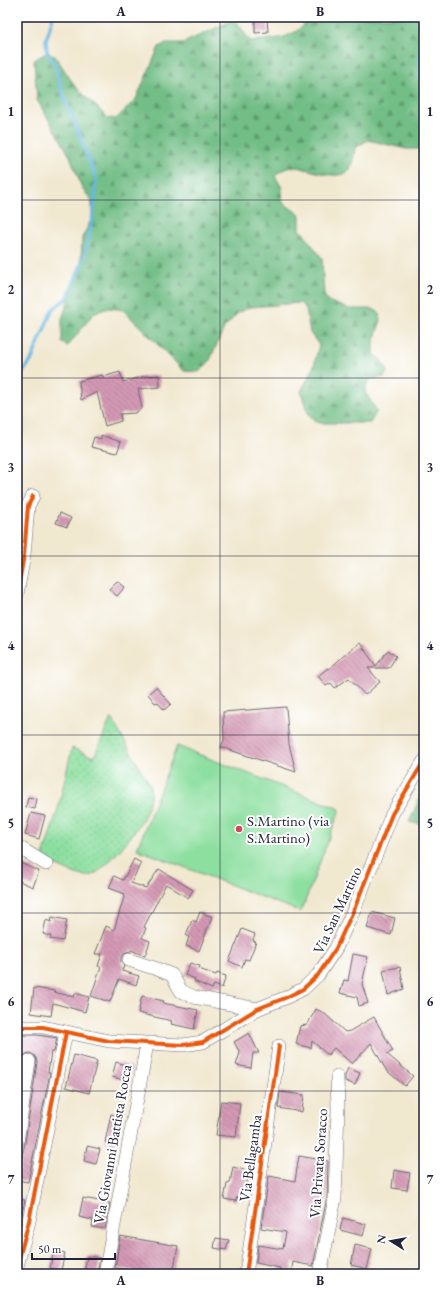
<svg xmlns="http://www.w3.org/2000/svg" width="441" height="1291" font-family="'EB Garamond',serif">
<defs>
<pattern id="grass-dots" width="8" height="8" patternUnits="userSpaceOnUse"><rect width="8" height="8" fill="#8ddfa0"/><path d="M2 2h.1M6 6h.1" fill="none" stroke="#79bf8b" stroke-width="1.8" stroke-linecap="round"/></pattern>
<pattern id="forest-firs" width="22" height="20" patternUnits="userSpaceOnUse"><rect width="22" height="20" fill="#72be86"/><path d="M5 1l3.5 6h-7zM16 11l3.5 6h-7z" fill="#5d9a6f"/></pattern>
<pattern id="building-back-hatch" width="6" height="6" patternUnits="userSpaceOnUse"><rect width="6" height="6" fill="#d499b4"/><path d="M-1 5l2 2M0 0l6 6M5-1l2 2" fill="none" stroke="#ac7c94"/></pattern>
</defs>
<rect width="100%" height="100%" fill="#fff"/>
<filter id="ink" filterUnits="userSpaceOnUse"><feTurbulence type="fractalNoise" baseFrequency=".025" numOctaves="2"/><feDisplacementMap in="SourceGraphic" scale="8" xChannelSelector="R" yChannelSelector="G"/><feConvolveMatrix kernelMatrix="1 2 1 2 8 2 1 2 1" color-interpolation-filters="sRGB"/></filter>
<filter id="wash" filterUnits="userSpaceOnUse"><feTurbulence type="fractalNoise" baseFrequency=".012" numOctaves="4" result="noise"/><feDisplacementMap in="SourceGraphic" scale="16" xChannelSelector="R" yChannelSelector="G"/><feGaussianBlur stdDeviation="0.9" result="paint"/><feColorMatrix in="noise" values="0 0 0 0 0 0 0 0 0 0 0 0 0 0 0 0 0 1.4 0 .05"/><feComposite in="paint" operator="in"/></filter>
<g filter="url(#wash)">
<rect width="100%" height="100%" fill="#f1e8d0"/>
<path fill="url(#grass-dots)" stroke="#58806e" d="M111,718L150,785C152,797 148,809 142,820C136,832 102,874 90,876C79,878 56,865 44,860L43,856L58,809L72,748L94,757Z"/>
<g fill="url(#forest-firs)" stroke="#4a7060">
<path d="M309,17H424V63L419,82L421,89L424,90V149H406L368,140L355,148C354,154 353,163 350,169C341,184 307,167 294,167C287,167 279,171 275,176L282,188V202L300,215V229L322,258L324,295L328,301L349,309H373L380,313L381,320L374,341V354L380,359L388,371L384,377L370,379L367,385L365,392L377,411L370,423H320C306,418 305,404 301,391L313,369L319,345L310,333L306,309L300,303L250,307L238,313L224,328L209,362L199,372L184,371L123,310L109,308L94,313L68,346L62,343V319L81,263L82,238L92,218V201L82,188L70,156L37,100L34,60L48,52L55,56L75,86L108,118L116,119L136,99L159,47L166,43H183L229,22H237L250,41C274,39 296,40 309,17Z"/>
<polygon points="424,788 424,823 420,824 409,822"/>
</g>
<polygon fill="#8ddfa0" stroke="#58806e" points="177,746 340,809 301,912 137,849"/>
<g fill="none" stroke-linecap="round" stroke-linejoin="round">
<g stroke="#67b7e2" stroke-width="3.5">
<polyline points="420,17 421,103 424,113"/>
<polyline points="17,380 31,361 52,310 68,297 84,258 94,210 96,178 63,94 55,64 47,53 46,40 53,17"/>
</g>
</g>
<g id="blocks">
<g fill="url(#building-back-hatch)">
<polygon points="267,17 268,32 255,33 255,18"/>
<polygon points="120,372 123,382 145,376 159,375 160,387 138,389 142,408 135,413 120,414 121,421 105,426 97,392 81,400 79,381 102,375 103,377"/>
<polygon points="101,435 121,442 117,453 91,447 94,437 101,439"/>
<polygon points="60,513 71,518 67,527 56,523"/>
<polygon points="117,581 125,587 117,596 109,589"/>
<polygon points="360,643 376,666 388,650 396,656 389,668 368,668 380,682 365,695 349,678 335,688 331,683 326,686 318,676 328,668 329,669 350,650"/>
<polygon points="156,687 171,704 164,710 157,702 155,703 148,694"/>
<polygon points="286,707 289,744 296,772 221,747 224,740 223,712"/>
<polygon points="28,797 37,799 35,809 26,807"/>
<polygon points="31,813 45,816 39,839 25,835"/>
<polygon points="134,859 141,863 131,883 146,888 159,869 193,890 188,898 166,884 144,927 146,928 142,938 150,941 145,956 131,950 130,952 124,954 121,958 121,962 124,966 122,971 139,976 136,985 119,979 110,1002 91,996 101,967 98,966 102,954 95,954 106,926 114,930 125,894 109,888 114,876 123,880"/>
<polygon points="20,863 39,871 33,887 17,880 17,869"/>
<polygon points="200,912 212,917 199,951 186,946 189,937 186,935 192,920 196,922"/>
<polygon points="372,912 395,918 391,935 367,928"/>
<polygon points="52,917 67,920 63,941 50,939 51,936 43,934 46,920 51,922"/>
<polygon points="242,929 255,934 253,941 256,942 249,960 245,959 242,967 229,961"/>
<polygon points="353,954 368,957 362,984 368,1003 359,1006 357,997 340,993 344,980 348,981"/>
<polygon points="190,963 200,966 199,969 216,975 217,973 226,976 222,988 214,985 212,989 194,981 195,979 185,975"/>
<polygon points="400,967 404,989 388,995 383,970"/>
<polygon points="34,988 55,991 54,992 74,997 75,993 89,997 85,1012 53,1003 51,1016 31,1013"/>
<polygon points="142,996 164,1001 163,1003 198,1010 194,1029 171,1024 172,1021 138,1013"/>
<polygon points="316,1009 324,1013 345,1032 350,1031 374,1017 393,1051 387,1054 413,1076 405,1086 386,1070 371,1043 352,1064 334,1048 328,1055 312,1041 311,1048 296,1044 300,1026 307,1025"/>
<polygon points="249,1033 259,1053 253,1053 251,1068 236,1065 240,1053 234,1042"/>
<polygon points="17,1035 37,1035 57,1038 54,1052 51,1052 48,1072 50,1073 28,1182 17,1180 17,1178 25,1143 37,1062 36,1058 34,1055 30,1053 26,1054 21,1059 19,1072 17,1072"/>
<polygon points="74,1055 97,1061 89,1093 66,1087"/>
<polygon points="116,1062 132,1067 128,1081 112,1077"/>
<polygon points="348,1068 360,1073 355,1085 345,1081 345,1076"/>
<polygon points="280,1092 304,1095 302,1112 278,1108"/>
<polygon points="221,1101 240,1103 236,1137 216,1135"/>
<polygon points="111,1114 122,1116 115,1145 105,1142"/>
<polygon points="87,1146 100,1149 96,1164 84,1161"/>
<polygon points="299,1156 328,1161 327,1197 313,1266 293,1262 291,1274 279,1274 280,1268 256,1263 258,1245 283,1249 286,1232 261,1228 269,1176 295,1181"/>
<polygon points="233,1167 249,1171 244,1199 237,1197 236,1201 224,1199 227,1184 230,1183"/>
<polygon points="394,1170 410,1173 407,1190 392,1188"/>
<polygon points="83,1198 110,1203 105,1229 92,1227 93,1220 79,1217"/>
<polygon points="17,1199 25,1200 18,1231 17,1231"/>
<polygon points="343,1218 366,1224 363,1236 340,1230"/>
<polygon points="120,1236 178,1246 173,1274 133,1274 133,1271 115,1268"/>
<polygon points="216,1238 229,1240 226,1250 214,1248"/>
<polygon points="355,1245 372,1249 367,1269 351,1265"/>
<polygon points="54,1250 65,1253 61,1270 50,1268"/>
<polygon points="87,1256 100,1258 97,1274 84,1274"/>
</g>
</g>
</g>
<g filter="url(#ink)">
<use href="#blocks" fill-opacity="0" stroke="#6a676f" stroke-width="1"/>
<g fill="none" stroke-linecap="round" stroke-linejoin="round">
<defs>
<g id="street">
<polyline points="17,594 24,555 28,506 33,496"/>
<polyline points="17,846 46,864"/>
<polyline points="129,960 157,969 172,975 181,991 194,997 257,1009"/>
<polyline points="17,1027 43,1027 109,1041 183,1045 203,1042 257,1009 285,998 303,989 318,975 336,948 355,907 392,814 424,761"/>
<polyline points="17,1142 29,1061"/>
<polyline points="17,1266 29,1221 66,1032"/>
<polyline points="105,1274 147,1044"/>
<polyline points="246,1274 279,1046"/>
<polyline points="320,1274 335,1198 338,1108 337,1077"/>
</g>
</defs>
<use href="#street" stroke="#6a676f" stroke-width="14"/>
<use href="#street" stroke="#fff" stroke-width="13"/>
<defs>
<g id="cycleway">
<polyline points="17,594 24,555 28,506 33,496"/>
<polyline points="17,1027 43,1027 109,1041 183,1045 203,1042 257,1009 285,998 303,989 318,975 336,948 355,907 392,814 424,761"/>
<polyline points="17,1266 29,1221 66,1032"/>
<polyline points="246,1274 279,1046"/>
</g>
</defs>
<use href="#cycleway" stroke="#fff" stroke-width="6"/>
<use href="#cycleway" stroke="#e8590c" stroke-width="4"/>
</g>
</g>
<path fill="none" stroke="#22223b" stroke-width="1" stroke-opacity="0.55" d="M220,17V1274M17,200H424M17,378H424M17,556H424M17,735H424M17,913H424M17,1091H424"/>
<circle fill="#d1495b" stroke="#fff" stroke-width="1.5" cx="239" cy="829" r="4"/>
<g text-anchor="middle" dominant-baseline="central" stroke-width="4" stroke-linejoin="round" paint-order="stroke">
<g font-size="15" fill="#22223b" stroke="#fff" text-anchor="start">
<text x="247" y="820">S.Martino (via<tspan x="247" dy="17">S.Martino)</tspan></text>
</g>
<g font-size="15" fill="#22223b" stroke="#fff">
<text transform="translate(337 910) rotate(-65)">Via San Martino</text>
<text transform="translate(112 1144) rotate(-80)">Via Giovanni Battista Rocca</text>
<text transform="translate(250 1158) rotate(-82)">Via Bellagamba</text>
<text transform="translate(318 1163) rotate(-86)">Via Privata Soracco</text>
</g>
</g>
<rect width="441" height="1291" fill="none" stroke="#fff" stroke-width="44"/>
<g transform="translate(391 1241) rotate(281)" stroke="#ffffff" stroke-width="3" paint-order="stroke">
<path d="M0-3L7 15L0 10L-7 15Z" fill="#22223b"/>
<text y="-6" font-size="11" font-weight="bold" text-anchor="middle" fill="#22223b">N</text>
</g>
<path d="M32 1253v6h83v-6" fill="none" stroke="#22223b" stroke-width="2"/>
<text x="38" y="1253" font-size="12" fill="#22223b" stroke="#ffffff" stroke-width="3" paint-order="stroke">50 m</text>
<rect x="22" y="22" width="397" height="1247" fill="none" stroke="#22223b" stroke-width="1.5"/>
<g font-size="13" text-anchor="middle" font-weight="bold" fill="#22223b">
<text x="121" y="16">A</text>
<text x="320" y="16">B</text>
<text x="11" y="116">1</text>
<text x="430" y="116">1</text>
<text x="11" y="294">2</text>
<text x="430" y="294">2</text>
<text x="11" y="472">3</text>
<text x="430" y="472">3</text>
<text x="11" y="650">4</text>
<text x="430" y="650">4</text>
<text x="11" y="828">5</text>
<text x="430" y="828">5</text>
<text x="11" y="1006">6</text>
<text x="430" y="1006">6</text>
<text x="11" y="1184">7</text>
<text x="430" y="1184">7</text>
<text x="121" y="1285">A</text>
<text x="320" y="1285">B</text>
</g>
</svg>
